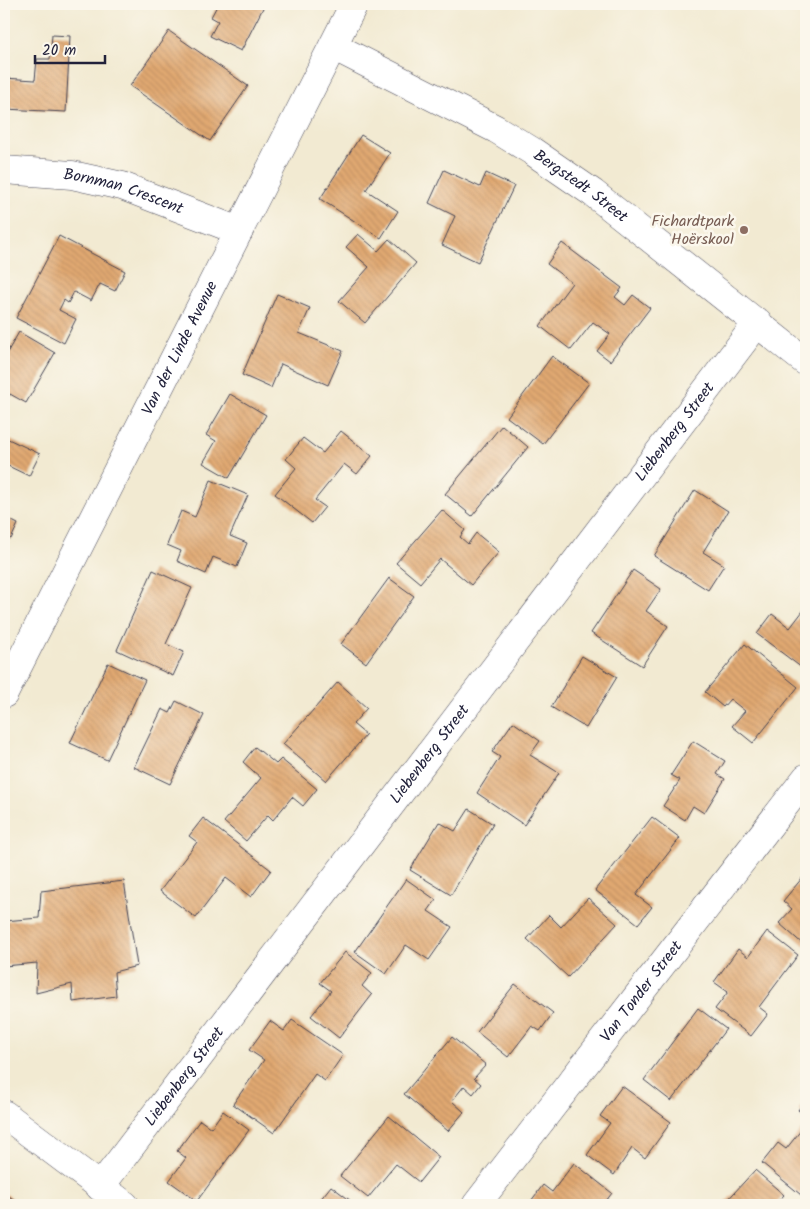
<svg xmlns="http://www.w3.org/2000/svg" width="810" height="1209" font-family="Kalam,sans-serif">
<defs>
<pattern id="building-back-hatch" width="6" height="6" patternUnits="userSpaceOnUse" patternTransform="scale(1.25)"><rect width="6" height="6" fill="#e0a871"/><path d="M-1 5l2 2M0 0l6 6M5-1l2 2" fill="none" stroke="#c09063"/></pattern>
</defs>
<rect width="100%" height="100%" fill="#fbf7ec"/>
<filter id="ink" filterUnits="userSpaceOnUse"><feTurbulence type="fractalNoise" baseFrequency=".02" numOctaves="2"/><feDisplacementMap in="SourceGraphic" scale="10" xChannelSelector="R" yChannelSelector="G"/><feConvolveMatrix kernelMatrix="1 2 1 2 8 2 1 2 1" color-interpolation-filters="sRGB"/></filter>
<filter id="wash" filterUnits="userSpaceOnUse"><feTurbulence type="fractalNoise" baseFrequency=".0096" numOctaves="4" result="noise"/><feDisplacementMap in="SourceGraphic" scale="20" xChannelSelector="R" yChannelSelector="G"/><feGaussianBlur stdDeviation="1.12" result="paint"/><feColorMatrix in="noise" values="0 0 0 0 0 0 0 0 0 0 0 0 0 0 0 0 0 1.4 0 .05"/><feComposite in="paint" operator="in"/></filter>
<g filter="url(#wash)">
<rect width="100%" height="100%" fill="#f2ead2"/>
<g id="blocks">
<g fill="url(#building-back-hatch)">
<polygon points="218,4 265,4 241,51 210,36 218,21 211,17"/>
<polygon points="169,31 248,86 210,141 130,86"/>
<polygon points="52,35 70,36 66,112 4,109 4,78 35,80 37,59 50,59"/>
<polygon points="361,135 390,153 366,190 398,211 381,238 320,199"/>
<polygon points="444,170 480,187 486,173 514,186 478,262 442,245 455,216 429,203"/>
<polygon points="358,234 378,251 389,239 416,263 365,323 339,301 369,267 346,247"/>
<polygon points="59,236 125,271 115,291 100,284 91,301 74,292 68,303 64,300 59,310 76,319 64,343 16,318"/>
<polygon points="562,243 622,288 615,297 625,305 633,295 650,308 610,361 597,351 610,334 593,322 571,350 540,326 572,283 547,264"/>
<polygon points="277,294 310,308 299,333 343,351 328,385 281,364 271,388 242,375"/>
<polygon points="19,332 55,353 26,403 10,394 4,405 4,358"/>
<polygon points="552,356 589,383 543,444 507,417"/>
<polygon points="230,394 266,415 229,478 203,463 216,441 206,435"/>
<polygon points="502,425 528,447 472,516 445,494"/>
<polygon points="341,431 372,456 357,474 344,464 315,500 325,507 312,523 275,494 296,468 286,459 303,438 323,453"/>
<polygon points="4,437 40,454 29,476 4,464"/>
<polygon points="211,480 248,495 230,536 247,543 237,567 213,557 206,574 177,561 181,551 167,545 181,511 195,517"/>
<polygon points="695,490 728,511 703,552 724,565 708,590 654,556"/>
<polygon points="442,510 465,530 460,537 468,544 476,533 499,552 471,585 440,559 420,583 396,563"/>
<polygon points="4,517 18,524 11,539 4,535"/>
<polygon points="153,570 192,588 166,644 184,652 173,676 117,650"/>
<polygon points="633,570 661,589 646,611 668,626 642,666 591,633"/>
<polygon points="389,578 414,596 366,663 341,644"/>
<polygon points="806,607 806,671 757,634 772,614 790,628"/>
<polygon points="745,644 798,687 753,743 732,726 745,711 730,699 723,707 705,692"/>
<polygon points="582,656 617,677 586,728 551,707"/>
<polygon points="108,663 145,680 107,760 70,743"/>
<polygon points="338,682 367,708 353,724 366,735 326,781 283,744"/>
<polygon points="176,701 204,715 170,784 134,767 162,709 170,713"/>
<polygon points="513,722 540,741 530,755 559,773 524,825 477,793 500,757 492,752"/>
<polygon points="693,741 725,761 717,774 725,779 704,813 693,806 685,820 663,806 680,780 671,775"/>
<polygon points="255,747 276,764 281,759 317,789 303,806 292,797 273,820 268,815 246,841 224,822 261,778 243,762"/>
<polygon points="469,809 493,824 451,895 410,870 439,822 455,831"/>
<polygon points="652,817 680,838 636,895 652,907 638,924 595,890"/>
<polygon points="203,818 271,870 251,897 226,878 196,918 160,891 197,842 189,836"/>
<polygon points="803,877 806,880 805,946 779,923 792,909 783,901"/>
<polygon points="406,879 436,900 428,911 452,927 429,960 406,945 386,974 355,952"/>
<polygon points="124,881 137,966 114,972 116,996 73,1002 72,984 36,993 37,963 4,966 4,921 39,918 41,891"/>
<polygon points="588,898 617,924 568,977 527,939 549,915 561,927"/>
<polygon points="767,931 798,955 759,1007 768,1014 751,1036 715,1009 728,992 714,982 738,949 748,957"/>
<polygon points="345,952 372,973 362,986 372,995 339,1038 311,1016 331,991 320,983"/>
<polygon points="515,984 553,1013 540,1031 532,1026 508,1057 477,1032"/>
<polygon points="698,1008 726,1029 671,1101 644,1080"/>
<polygon points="292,1020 343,1055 325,1081 315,1074 274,1133 233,1104 264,1060 249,1050 270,1021 284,1031"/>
<polygon points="452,1037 486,1065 474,1078 481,1084 473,1094 464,1086 452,1101 464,1112 448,1131 404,1094"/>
<polygon points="622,1086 671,1122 645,1158 632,1148 614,1175 587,1155 610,1123 600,1116"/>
<polygon points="806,1100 806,1116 798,1110"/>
<polygon points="223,1111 249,1130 197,1201 169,1181 186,1158 177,1151 200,1120 211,1128"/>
<polygon points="389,1116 439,1157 419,1182 396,1164 368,1198 340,1176"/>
<polygon points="806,1124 806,1199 762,1163 778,1143 786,1149"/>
<polygon points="574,1163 612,1193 603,1205 528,1205 543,1185 552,1192"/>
<polygon points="755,1170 784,1195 775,1205 723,1205"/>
<polygon points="331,1186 355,1204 353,1205 316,1205"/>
<polygon points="4,1193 18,1202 16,1205 4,1205"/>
</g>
</g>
</g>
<g filter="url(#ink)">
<use href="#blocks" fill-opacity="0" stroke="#414052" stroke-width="1"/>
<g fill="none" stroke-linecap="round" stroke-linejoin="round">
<defs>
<g id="minor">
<path id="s1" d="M333,46L496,129L532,151L593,193L806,362"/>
<path id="s2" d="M4,170L72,175L122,186L239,231"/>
<path id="s3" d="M4,694L354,4"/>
<polyline points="4,1114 125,1205"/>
<path id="s4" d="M100,1187L758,322"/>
<path id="s5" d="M476,1205L806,778"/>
</g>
</defs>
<use href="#minor" stroke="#414052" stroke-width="29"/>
<use href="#minor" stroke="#fff" stroke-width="28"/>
</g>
</g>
<circle fill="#8d6e63" stroke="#fbf7ec" stroke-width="2" cx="744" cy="230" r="5"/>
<g text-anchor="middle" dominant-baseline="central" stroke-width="5" stroke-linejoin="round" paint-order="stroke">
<g font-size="16" fill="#22223b" stroke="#fbf7ec">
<text stroke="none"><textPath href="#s1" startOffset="285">Bergstedt Street</textPath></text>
<text stroke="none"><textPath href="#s2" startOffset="122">Bornman Crescent</textPath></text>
<text stroke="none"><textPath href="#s3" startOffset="388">Van der Linde Avenue</textPath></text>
<text stroke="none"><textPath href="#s4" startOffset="949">Liebenberg Street</textPath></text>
<text stroke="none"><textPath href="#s4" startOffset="544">Liebenberg Street</textPath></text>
<text stroke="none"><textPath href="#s5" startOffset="270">Van Tonder Street</textPath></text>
<text stroke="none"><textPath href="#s4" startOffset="139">Liebenberg Street</textPath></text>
</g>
<g font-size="16" fill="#785e54" stroke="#fbf7ec" text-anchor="end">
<text x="734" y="221">Fichardtpark<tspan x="734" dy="18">Hoërskool</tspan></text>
</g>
</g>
<rect width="810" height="1209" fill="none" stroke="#fbf7ec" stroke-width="20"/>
<path d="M35 55v8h70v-8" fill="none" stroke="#22223b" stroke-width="2.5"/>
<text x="42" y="55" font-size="15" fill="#22223b" stroke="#fbf7ec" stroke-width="4" paint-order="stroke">20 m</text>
</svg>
